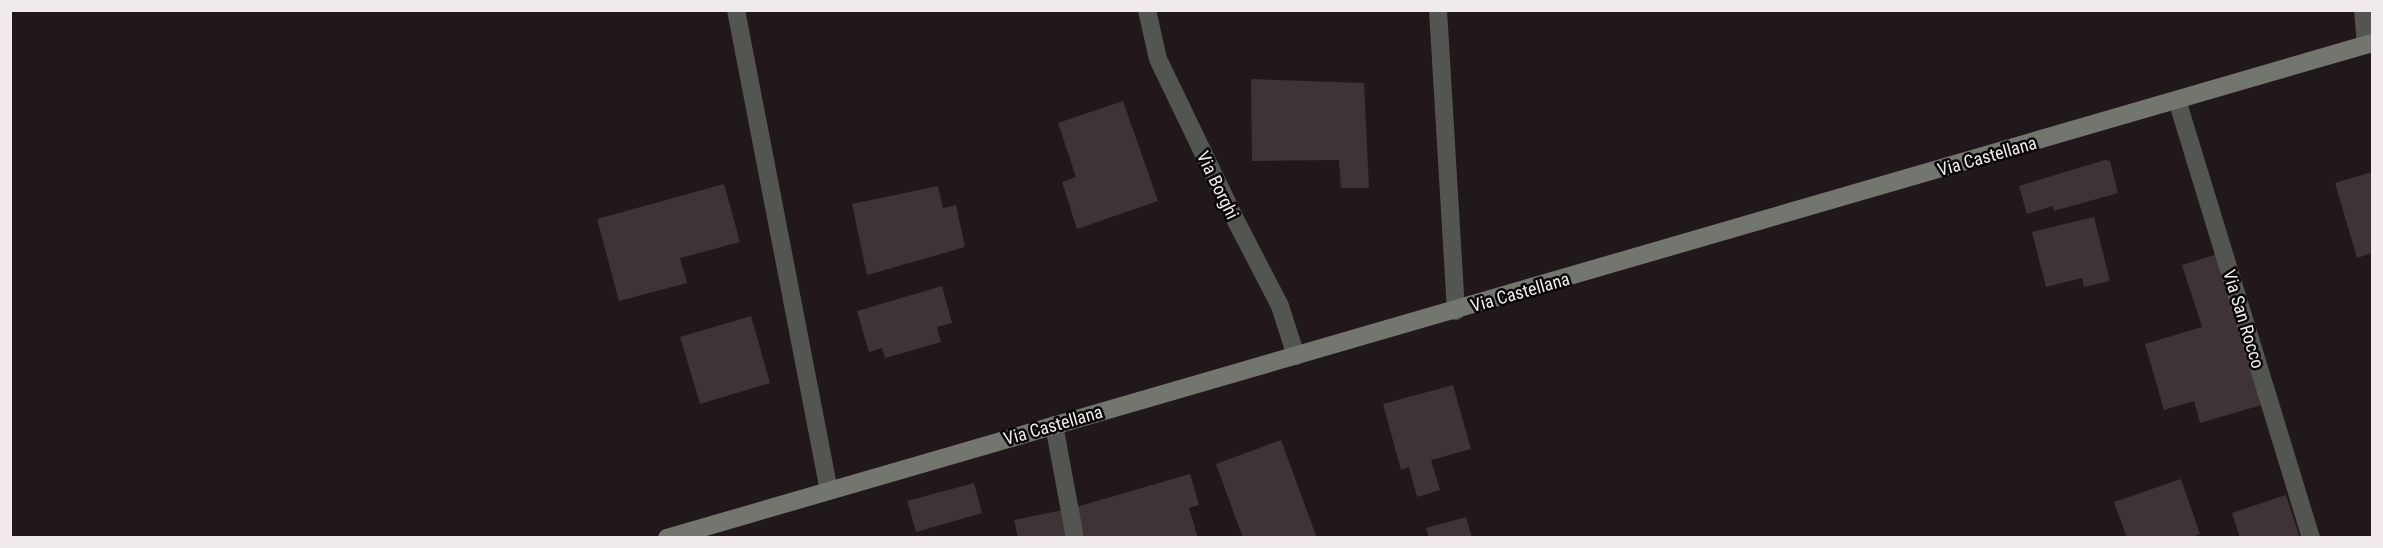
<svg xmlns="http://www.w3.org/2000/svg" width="2383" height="548" font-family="'Roboto Condensed',sans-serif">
<rect width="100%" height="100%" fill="#21181c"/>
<g fill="#3e3438">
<polygon points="1251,79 1364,83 1369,188 1341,188 1339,160 1252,161"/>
<polygon points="1123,101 1158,201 1077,229 1062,182 1076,177 1058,123"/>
<polygon points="2105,160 2110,161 2118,193 2054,211 2053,206 2027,214 2019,186"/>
<polygon points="2372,172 2372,253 2357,258 2335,183"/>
<polygon points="724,184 740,242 680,258 687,283 619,301 597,219"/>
<polygon points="938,186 943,208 956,205 965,247 867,275 852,204"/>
<polygon points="2094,217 2110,281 2084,287 2082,278 2046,287 2032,232"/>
<polygon points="2218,254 2265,404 2200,423 2194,401 2164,410 2145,344 2202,327 2182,265"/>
<polygon points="942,286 952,323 937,327 941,342 885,358 882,348 869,352 857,311"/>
<polygon points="751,316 770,383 700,404 680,337"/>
<polygon points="1453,385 1471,449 1431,460 1440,490 1417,497 1409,467 1401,470 1383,404"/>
<polygon points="1281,440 1317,538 1243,538 1216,464"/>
<polygon points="1190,474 1199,505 1189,508 1198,538 1085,538 1076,507"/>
<polygon points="2181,479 2200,534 2190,538 2127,538 2114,502"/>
<polygon points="974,483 982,513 916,532 907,501"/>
<polygon points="2286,495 2300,538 2240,538 2232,513"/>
<polygon points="1063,510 1070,538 1018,538 1014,520"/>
<polygon points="1466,517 1472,538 1429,538 1426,528"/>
</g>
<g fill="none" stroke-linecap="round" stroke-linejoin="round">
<g stroke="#535551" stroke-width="18">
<polyline points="736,10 829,491"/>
<polyline points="1438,10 1456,311"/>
</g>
<g stroke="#535551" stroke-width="18">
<polyline points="1147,10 1158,59 1234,217 1280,306 1296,356"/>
<polyline points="2363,10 2366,45"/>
<polyline points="2177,100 2311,538"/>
<polyline points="1054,425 1075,538"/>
</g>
<polyline stroke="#72766f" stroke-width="18" points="667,538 2372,43"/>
</g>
<g text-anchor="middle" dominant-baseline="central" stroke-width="5" stroke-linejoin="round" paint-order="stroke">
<g font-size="18" fill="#f0eaec" stroke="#080506">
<text transform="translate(1987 156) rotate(-16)">Via Castellana</text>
<text transform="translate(1218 185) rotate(64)">Via Borghi</text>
<text transform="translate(1520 292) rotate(-16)">Via Castellana</text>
<text transform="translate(2244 319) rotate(73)">Via San Rocco</text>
<text transform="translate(1053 425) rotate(-16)">Via Castellana</text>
</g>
</g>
<rect width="2383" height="548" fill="none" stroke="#f0eaec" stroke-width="24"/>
</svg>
